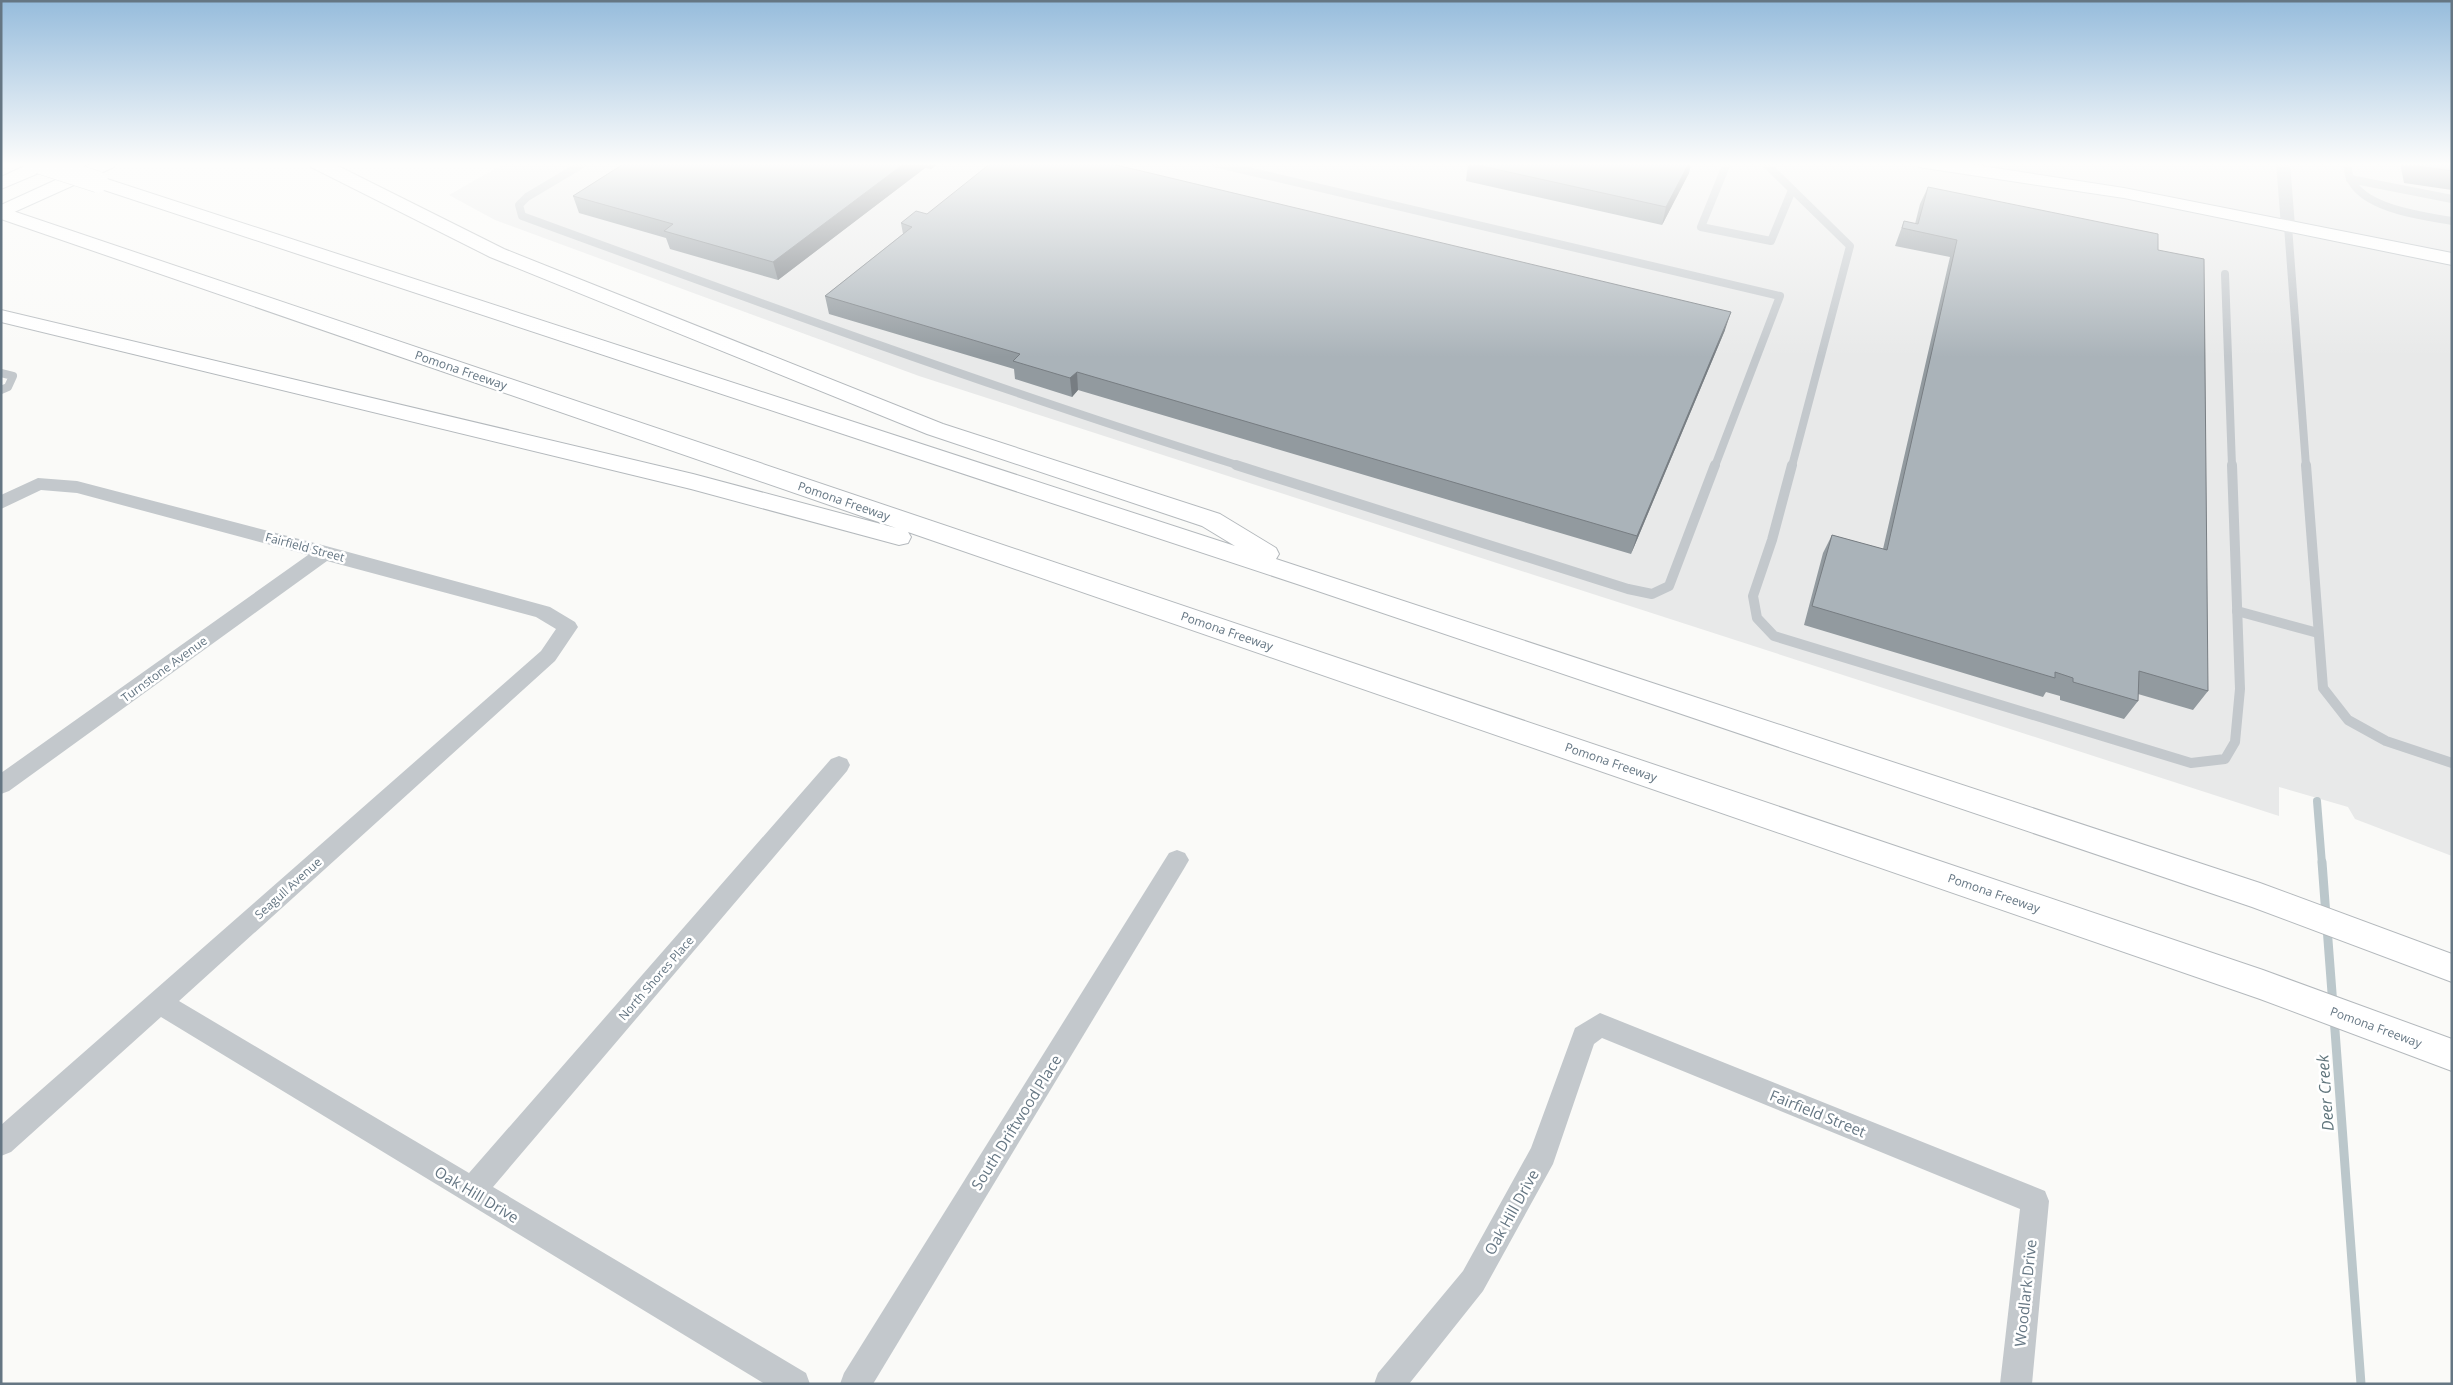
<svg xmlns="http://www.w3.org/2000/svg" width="2453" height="1385" font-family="'Open Sans',sans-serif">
<rect width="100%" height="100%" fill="#fafaf8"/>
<polygon fill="#e8e9e9" points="505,163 2452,163 2452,856 2355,819 2348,807 2279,787 2279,816 919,376 495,220 449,195"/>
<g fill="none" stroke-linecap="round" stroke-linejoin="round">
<polyline stroke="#bbc7cb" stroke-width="8" points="2317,801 2322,864"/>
<g stroke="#bbc7cb" stroke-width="9">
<polyline points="2322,862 2326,916"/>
<polyline points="2327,927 2333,1006"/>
<polyline points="2334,1017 2361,1384"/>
</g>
<defs>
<g id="secondary">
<polygon points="31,163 56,163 53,167 1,189 1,177"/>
<polygon points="93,163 117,163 114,167 1,218 1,205"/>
<polygon points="1916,163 1963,163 2124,188 2452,253 2452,265 2124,198 1925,168 1919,167"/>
</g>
<g id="highway">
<polygon points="308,163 332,163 504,249 943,424 1220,514 1276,548 1279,554 1276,559 2260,883 2452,954 2452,982 2252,907 1297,584 92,186 89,182 92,178 104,178 1235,546 1202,526 927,434 490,257 311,167"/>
<polygon points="1,207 2263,970 2452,1039 2452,1071 2260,999 908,532 911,537 908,543 899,545 691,489 1,322 1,310 693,474 896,528 1,219"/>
</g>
</defs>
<use href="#secondary" stroke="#b3babf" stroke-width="2"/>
<use href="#highway" stroke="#b4b9bd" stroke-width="2"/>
<g stroke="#c3c8cc" stroke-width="8">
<path d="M584,163L527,197L519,205L522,216C760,303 998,390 1240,466"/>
<polyline points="1214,163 1780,296 1715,466"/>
<polyline points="1727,163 1701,227 1771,241 1792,190"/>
<path d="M2347,163C2348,168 2348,174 2350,178C2363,209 2423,216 2452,221"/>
<polyline points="1766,164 1850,246 1792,466"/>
<polyline points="2350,179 2452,199"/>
<polyline points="2288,226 2306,466"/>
<polyline points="2225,274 2232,466"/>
<polyline points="1,373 13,376 8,387 1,390"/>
</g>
<g stroke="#c3c8cc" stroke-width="10">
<polyline points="1236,465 1628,589 1652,594 1669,586 1715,465"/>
<polyline points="1792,465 1772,540 1753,596 1757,618 1774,636 2191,763 2225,759 2235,742 2240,689 2232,465"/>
<polyline points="2306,465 2323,688 2348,720 2386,741 2452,763"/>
<polyline points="2237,611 2318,633"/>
</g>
<g fill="#c3c8cc" fill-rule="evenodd">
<polygon points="2276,163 2290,163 2295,226 2288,230 2281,226"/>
<polygon points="38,478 77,481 326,546 550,607 575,622 578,627 555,661 179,1001 469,1173 831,759 839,756 847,759 850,765 847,771 493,1187 806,1373 810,1384 765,1384 161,1017 11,1152 1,1156 1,1125 541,651 556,629 536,617 327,561 9,791 1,794 1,773 308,555 77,493 41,490 1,509 1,495"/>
<polygon points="1177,850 1185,853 1189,860 1185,867 873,1384 840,1384 844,1373 1169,853"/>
<polygon points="1600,1013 2045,1191 2049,1201 2032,1384 2000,1384 2020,1209 1602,1038 1594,1044 1553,1164 1483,1291 1409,1384 1374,1384 1378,1373 1463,1271 1531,1148 1575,1028"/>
</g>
<use href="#secondary" fill="#fff" fill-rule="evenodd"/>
<use href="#highway" fill="#fff" fill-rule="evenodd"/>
<defs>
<polyline id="highway-bridge" points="39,163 98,182"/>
</defs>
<use href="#highway-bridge" stroke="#b4b9bd" stroke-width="22" stroke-linecap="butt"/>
<use href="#highway-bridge" stroke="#fff" stroke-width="21"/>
</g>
<g fill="#929a9f">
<polygon points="625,163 938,163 938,164 931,169 925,168 778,280 670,249 666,238 579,213 573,196"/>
<polygon points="1468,163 1691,163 1689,173 1662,225 1466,181"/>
<polygon points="2400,163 2452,163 2452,190 2404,183"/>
<polygon points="1928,187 2158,250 2208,691 2193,710 2138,694 2138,701 2124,719 2060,700 2060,696 2046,692 2043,697 1804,625 1823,553 1832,535 1883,549 1950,257 1895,246 1904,221 1915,224 1920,204"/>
<polygon points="927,214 1725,330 1631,554 1078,390 1072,397 1015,379 1014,369 829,314 825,296 903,234 901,223"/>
</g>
<g fill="#777d82">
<polygon points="905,163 924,163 925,168 778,280 773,262"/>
<polygon points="930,163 938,163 938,164 931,169"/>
<polygon points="1689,163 1691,163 1689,173 1662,225 1666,207"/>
<polygon points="1731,312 1725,330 1631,554 1637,536"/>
<polygon points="1077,372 1078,390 1072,397 1070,378"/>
</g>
<g fill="#aab3b9" stroke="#777d82">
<polygon points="625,163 905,163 773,262 664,231 673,224 573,196"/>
<polygon points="991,163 1108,163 1731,312 1637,536 1077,372 1070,378 1013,361 1020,354 825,296 912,227 901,223 916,211 927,214"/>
<polygon points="1468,163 1689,163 1666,207"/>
<polygon points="2415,163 2452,163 2452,171 2416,166"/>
<polygon points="1928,187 2158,234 2158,250 2204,259 2208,691 2139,671 2138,701 2073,682 2073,678 2055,672 2055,678 1812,606 1832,535 1887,550 1957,240 1902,228 1904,221 1918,224"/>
</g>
<linearGradient id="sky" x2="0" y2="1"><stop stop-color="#96bcdc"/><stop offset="0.46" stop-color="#fdfdfc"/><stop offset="1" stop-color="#fdfdfc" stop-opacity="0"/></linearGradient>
<rect width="2453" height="357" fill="url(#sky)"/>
<g text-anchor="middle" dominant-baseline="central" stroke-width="5" stroke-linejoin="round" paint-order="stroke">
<g font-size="12" fill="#657683" stroke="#fff">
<text transform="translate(461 370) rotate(19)">Pomona Freeway</text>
<text transform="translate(844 501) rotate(19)">Pomona Freeway</text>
<text transform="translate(305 547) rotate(15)">Fairfield Street</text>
<text transform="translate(1227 631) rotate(19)">Pomona Freeway</text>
<text transform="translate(164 669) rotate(-36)">Turnstone Avenue</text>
<text transform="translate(1611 762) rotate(19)">Pomona Freeway</text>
<text transform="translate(288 888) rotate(-42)">Seagull Avenue</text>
<text transform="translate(1994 893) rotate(19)">Pomona Freeway</text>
<text transform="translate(656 978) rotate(-49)">North Shores Place</text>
<text transform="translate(2376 1027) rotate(20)">Pomona Freeway</text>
</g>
<g font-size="15" fill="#657683" stroke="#fff">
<text transform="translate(1818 1113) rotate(22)">Fairfield Street</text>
<text transform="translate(1016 1122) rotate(-58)">South Driftwood Place</text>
<text transform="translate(477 1194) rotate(31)">Oak Hill Drive</text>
<text transform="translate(1511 1212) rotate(-61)">Oak Hill Drive</text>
<text transform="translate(2025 1293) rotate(-84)">Woodlark Drive</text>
</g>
<g font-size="16" font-style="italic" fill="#60757c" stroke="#fff">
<text transform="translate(2325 1093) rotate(-94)">Deer Creek</text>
</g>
</g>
<rect width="2453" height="1385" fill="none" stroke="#657683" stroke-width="5"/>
</svg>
